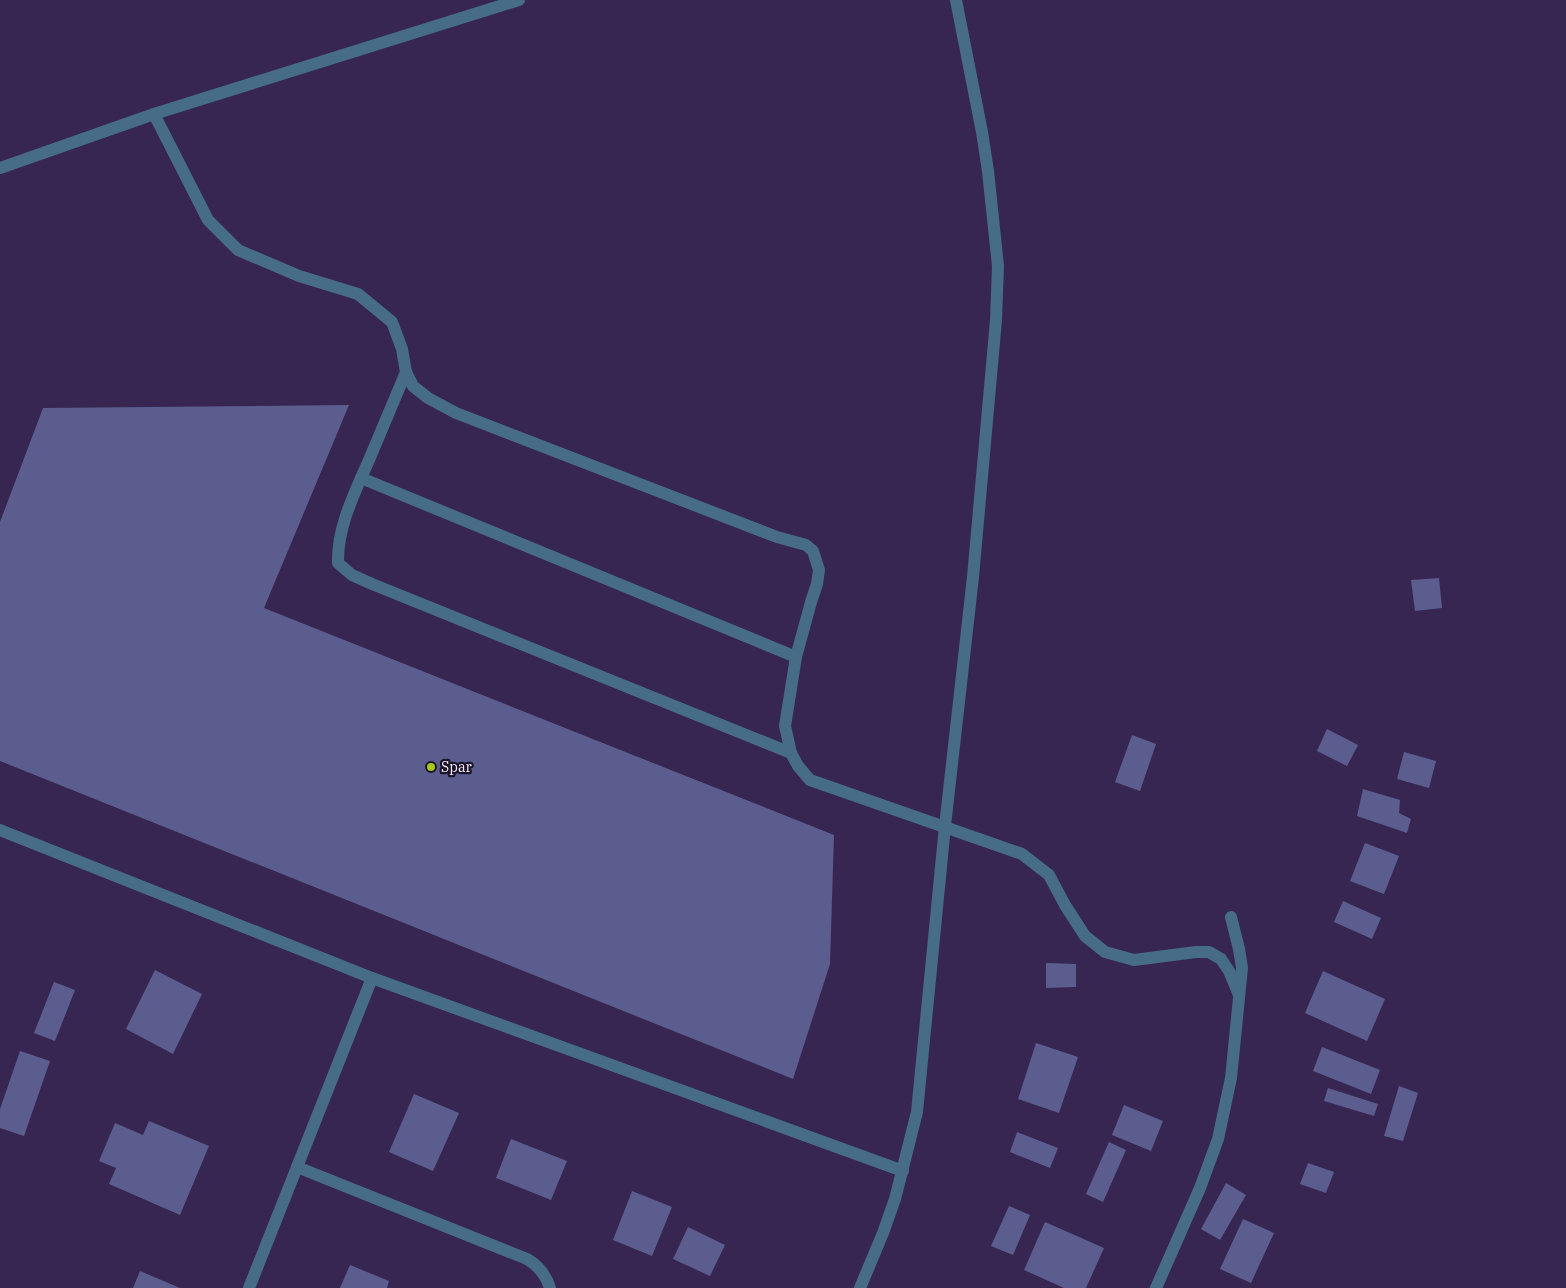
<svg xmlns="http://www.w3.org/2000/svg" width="1566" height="1288" font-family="'IBM Plex Serif',serif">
<rect width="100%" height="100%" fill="#382652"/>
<g fill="#5a5d8e">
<polygon points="349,405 264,608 834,835 830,964 793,1079 0,761 0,522 43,408"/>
<polygon points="1439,578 1442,608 1415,611 1411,580"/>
<polygon points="1327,729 1358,745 1347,766 1317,751"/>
<polygon points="1132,735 1156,744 1140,791 1115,782"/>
<polygon points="1404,752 1436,761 1429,788 1397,779"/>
<polygon points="1363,789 1400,800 1399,813 1411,819 1407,833 1357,816"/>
<polygon points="1365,843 1399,856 1384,894 1350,881"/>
<polygon points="1343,901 1381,918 1372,939 1334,922"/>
<polygon points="1046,963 1076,964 1076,987 1046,988"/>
<polygon points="155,970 202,994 173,1054 126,1029"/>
<polygon points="1323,971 1385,999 1367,1041 1305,1013"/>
<polygon points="54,982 75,990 55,1041 34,1033"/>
<polygon points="1036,1043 1078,1057 1059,1113 1018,1099"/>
<polygon points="1322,1047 1380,1070 1371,1094 1313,1071"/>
<polygon points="20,1051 50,1061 24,1136 0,1128 0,1109"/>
<polygon points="1399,1086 1418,1093 1403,1141 1384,1136"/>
<polygon points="1328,1088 1378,1104 1374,1116 1324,1101"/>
<polygon points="414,1094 459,1113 433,1171 389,1152"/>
<polygon points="1124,1105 1163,1121 1151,1151 1112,1135"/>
<polygon points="149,1121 209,1146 180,1215 109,1184 116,1168 99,1161 115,1123 143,1135"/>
<polygon points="1017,1132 1058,1148 1050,1168 1010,1152"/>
<polygon points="511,1139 567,1161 551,1200 496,1178"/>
<polygon points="1109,1142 1126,1150 1103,1202 1086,1194"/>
<polygon points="1308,1163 1334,1172 1326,1193 1300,1184"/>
<polygon points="1226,1183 1246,1195 1220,1240 1201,1229"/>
<polygon points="632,1191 672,1207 652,1256 613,1240"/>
<polygon points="1009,1206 1030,1215 1013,1255 991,1246"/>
<polygon points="1243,1219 1274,1233 1251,1283 1220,1269"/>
<polygon points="1045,1222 1104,1248 1086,1288 1064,1288 1024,1270"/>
<polygon points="688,1227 725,1245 710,1276 673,1259"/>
<polygon points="350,1265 389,1281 387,1288 340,1288"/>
<polygon points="140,1271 180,1288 133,1288"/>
</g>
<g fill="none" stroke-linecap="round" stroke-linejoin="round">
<g stroke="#466c87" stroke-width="12">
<polyline points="154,114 208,220 238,250 299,276 358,294 392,322 402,349 406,372 413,386 428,398 456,413 777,537 806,545 813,551 819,570 817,584 811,602 796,657 785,726 791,753 798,766 810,780 1022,854 1049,875 1065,905 1085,936 1105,952 1134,960 1196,952 1209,952 1221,959 1229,971 1239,995"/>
<polyline points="0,168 154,114 519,0"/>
<path d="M406,372C394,401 381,431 369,460C355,492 337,527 338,563L352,575L372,584L791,753"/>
<polyline points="361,478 796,657"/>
<polyline points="0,830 372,978 903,1171"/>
<path d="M297,1167L527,1259C539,1266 546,1275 550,1288"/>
<polyline points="249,1288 372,978"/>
<polyline points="860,1288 883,1233 895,1199 917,1112 945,826 973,577 996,320 998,266 988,171 982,132 956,0"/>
<polyline points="1156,1288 1200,1188 1218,1139 1231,1078 1242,968 1239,949 1231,917"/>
</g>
</g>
<circle fill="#a8c71c" stroke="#1c1428" stroke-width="2" cx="431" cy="767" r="5"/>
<g text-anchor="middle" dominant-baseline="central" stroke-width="4.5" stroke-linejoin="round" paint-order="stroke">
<g font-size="14" fill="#f2ecfd" stroke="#1c1428" text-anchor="start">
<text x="441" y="767">Spar</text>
</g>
</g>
</svg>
